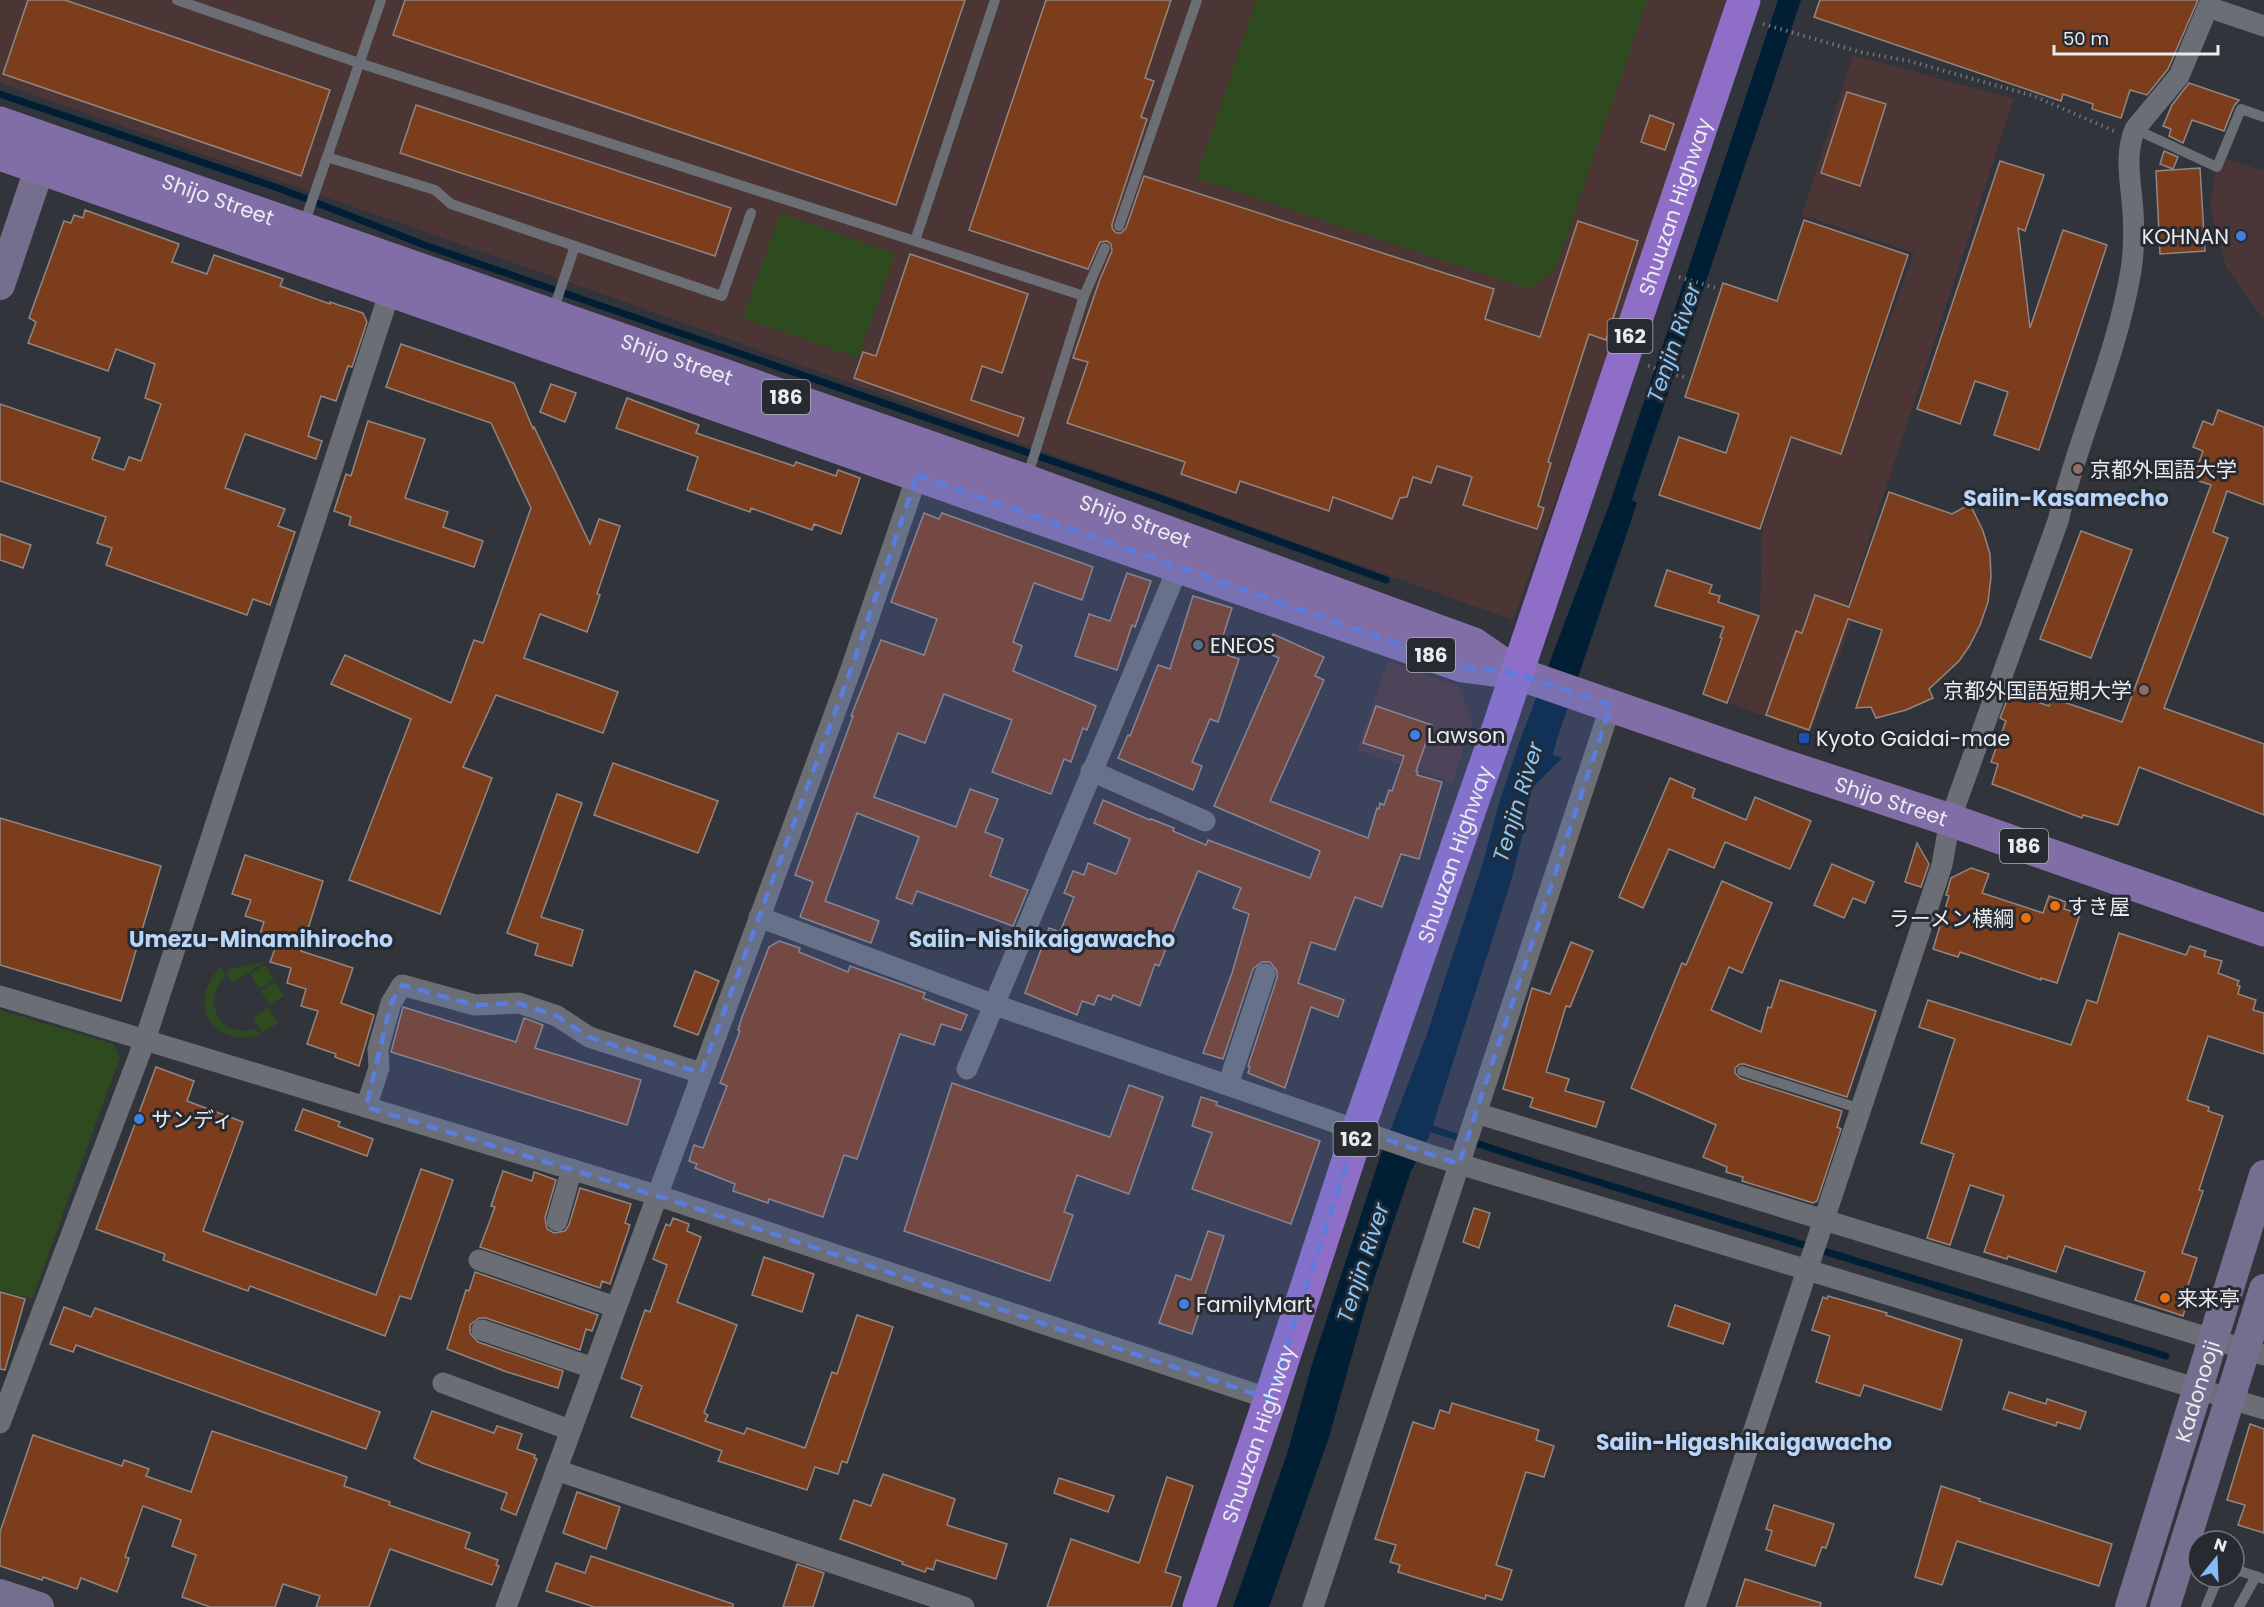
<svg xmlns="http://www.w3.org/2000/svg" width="2264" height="1607" font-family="Poppins,'Noto Sans JP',sans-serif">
<rect width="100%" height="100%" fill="#32343b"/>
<g fill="#4b3637">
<polygon points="2224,158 2264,171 2264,320 2226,267 2210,206 2215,174"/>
<polygon points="1388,661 1458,686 1473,720 1452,783 1357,750"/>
</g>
<g fill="#4b3635">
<polygon points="0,0 1726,0 1620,319 1513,620 608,296 0,83"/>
<polygon points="1853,55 2014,99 1843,619 1852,622 1810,733 1729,703 1760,616 1762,530 1791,437 1841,454 1914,253 1802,215"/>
</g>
<g fill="#2e4a1f">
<polygon points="1256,0 1647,0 1555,270 1528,289 1196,178"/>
<polygon points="780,213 895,254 858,358 743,318"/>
<polygon points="265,962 232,983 227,974 230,969"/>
<polygon points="265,965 274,980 259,989 250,974"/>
<path d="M221,967L225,976C200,1003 221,1040 256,1029L260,1035C212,1049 185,1001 221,967Z"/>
<polygon points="275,982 284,996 269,1005 261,991"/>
<polygon points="268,1008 278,1023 262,1033 253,1018"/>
<polygon points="0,1010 113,1044 120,1057 32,1299 0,1290"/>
</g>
<polygon fill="#001e34" points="1778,0 1801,0 1632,500 1637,503 1556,742 1553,755 1562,758 1531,789 1523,833 1511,881 1429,1137 1411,1171 1370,1291 1329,1437 1269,1607 1233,1607 1287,1454 1312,1364 1380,1157 1426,1037 1482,866 1500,800 1518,746 1611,500"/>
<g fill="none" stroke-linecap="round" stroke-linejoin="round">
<g stroke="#001e34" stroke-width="7">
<polyline points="0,94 281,189 427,246 1157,497 1386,580"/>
<polyline points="1423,1126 1540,1164 2166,1356"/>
</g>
</g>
<g fill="#7b3d1c" stroke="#908783" stroke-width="1.5">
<polygon points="28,0 65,0 330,90 301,176 3,74"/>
<polygon points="405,0 965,0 896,205 393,35"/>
<polygon points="1046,0 1171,0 1145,78 1154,81 1141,117 1147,119 1112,224 1112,228 1116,233 1121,233 1126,228 1144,176 1494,289 1485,319 1540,337 1578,221 1638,241 1606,340 1589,334 1548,462 1551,463 1538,506 1544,508 1537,529 1463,505 1472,477 1437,466 1431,483 1413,477 1407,497 1400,498 1392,519 1333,497 1329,511 1240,481 1236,493 1181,474 1185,462 1067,423 1088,362 1073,358 1100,279 1112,251 1111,244 1107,241 1100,242 1088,269 969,230"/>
<polygon points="1820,0 2198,0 2168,69 2147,95 2130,90 2121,118 2092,109 2093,104 2063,94 2061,101 1814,17"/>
<polygon points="2189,83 2239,100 2234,106 2224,131 2192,120 2183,143 2169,136 2171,129 2163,126 2172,105"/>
<polygon points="1847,92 1886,104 1860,186 1821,173"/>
<polygon points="416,105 731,208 715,256 400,153"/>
<polygon points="1650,115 1674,124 1665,150 1641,142"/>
<polygon points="2164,151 2178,157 2173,169 2160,164"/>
<polygon points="2000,161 2044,175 2025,231 2018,228 2030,328 2063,230 2107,245 2039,450 1994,435 2008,392 1975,381 1960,424 1917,409"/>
<polygon points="2200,168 2205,251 2160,254 2156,171"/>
<polygon points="85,210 179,244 172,262 207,274 214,255 283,279 280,286 330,304 330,302 363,313 367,322 352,367 348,366 336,401 321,396 308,436 322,441 316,459 245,434 225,488 285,509 278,526 295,532 270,605 253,599 247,615 106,565 112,548 97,543 106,517 0,481 0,404 100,438 92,459 124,470 129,457 141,461 161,404 145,398 155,364 116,349 108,371 28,343 36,322 29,318 64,221 71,223 74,215 83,218"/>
<polygon points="1804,220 1908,255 1841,454 1791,437 1760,529 1659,495 1679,437 1726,453 1739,414 1685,397 1723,283 1777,301"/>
<polygon points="910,254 1028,294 1002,373 982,366 971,400 1024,418 1018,436 854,378 863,352 876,356"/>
<polygon points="401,344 514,383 533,429 534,427 590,544 599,519 620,526 597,594 600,595 587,632 540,614 524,658 618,692 603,733 496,695 463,767 492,778 440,914 349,880 411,719 331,684 345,655 451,703 474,640 483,643 531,508 491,423 386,387"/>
<polygon points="551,384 576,393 565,422 540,412"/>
<polygon points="627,398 699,425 696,433 794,466 796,462 836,476 838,470 860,478 841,534 814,524 812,530 751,508 750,512 687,490 698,457 616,428"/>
<polygon points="2218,410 2264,427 2264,505 2227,491 2213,532 2228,538 2164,708 2264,744 2264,815 2139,767 2118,825 2083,815 2082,818 1992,784 1998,764 1991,762 2006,721 2000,718 2010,693 2049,706 2052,698 2122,722 2211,485 2193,479 2203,451 2193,447 2203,421 2213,425"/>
<polygon points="368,421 425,439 405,498 448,512 443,527 483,541 474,567 349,525 351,517 334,511 346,474 351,476"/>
<polygon points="1889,492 1952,514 1970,504 1983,531 1990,554 1991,577 1988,602 1980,625 1970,645 1959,661 1929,689 1933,698 1906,710 1876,718 1871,707 1856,708 1882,630 1848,619 1809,730 1766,715 1796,631 1802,633 1815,595 1849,607"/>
<polygon points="924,513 939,519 942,513 1093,567 1082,600 1034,583 1013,642 1022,646 1013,671 1096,706 1087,730 1083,728 1071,762 1064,759 1051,794 992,772 1012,720 944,694 925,743 898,733 874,797 956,827 970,789 998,799 985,832 1003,839 990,876 1028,890 1013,926 917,891 912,904 896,898 919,837 857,813 825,901 879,921 871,943 800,917 813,882 795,875 853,716 851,716 881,640 924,655 937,619 891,602"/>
<polygon points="2081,531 2132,550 2091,658 2040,639"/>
<polygon points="0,534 31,545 23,568 0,560"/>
<polygon points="1667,570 1712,585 1709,593 1720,596 1718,602 1759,616 1727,703 1703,694 1722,638 1720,637 1724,627 1655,606"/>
<polygon points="1127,573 1151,581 1135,627 1132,625 1117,670 1075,656 1089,614 1110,621"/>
<polygon points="1193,596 1232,608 1218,652 1239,659 1218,722 1210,719 1192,762 1202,766 1193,790 1118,758 1128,735 1130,736 1158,665 1170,669"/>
<polygon points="1273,634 1324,657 1315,676 1324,680 1270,801 1368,838 1377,808 1379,809 1380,803 1384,805 1389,790 1392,791 1404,756 1363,743 1376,706 1432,725 1416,771 1418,772 1417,775 1442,782 1419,859 1401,854 1382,907 1355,897 1335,950 1311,942 1298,983 1344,1000 1338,1017 1311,1007 1285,1088 1248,1073 1250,1067 1248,1066 1277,978 1277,971 1270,962 1262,962 1253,969 1223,1059 1203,1053 1232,973 1249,914 1233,908 1241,888 1198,871 1159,966 1155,964 1140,1006 1113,995 1111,1000 1098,995 1094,1005 1082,1001 1077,1015 1025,993 1049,928 1060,932 1074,897 1064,893 1073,871 1084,875 1088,863 1116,874 1130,839 1094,823 1103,800 1150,820 1151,819 1174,828 1173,831 1206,845 1208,840 1310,878 1320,851 1214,806 1279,658 1265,652"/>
<polygon points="613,763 718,801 698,853 594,815"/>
<polygon points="1670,778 1695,789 1692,797 1746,820 1755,797 1811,821 1790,869 1725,842 1714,868 1669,849 1643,908 1619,897"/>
<polygon points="557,794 582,803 541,917 583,930 572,966 535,955 538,944 507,933"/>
<polygon points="0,818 161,866 121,1001 0,965"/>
<polygon points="1917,843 1929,864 1921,887 1905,882"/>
<polygon points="245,855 323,881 301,951 353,968 341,1003 374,1015 359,1066 335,1057 336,1054 307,1044 318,1011 301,1006 306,989 287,983 291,968 270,962 276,946 258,940 264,922 245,916 251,900 232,894"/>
<polygon points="1832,864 1874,882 1865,903 1853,898 1844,918 1814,905"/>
<polygon points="1971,868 1989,874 1982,893 2043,913 2049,896 2066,902 2064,909 2080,914 2057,983 2041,978 2041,980 1960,952 1958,957 1933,949 1949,896 1946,895 1951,878"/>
<polygon points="1722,881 1772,903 1742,973 1729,967 1711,1010 1761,1032 1768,1007 1771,1008 1780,980 1876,1011 1847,1097 1744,1064 1740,1064 1735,1068 1735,1073 1740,1078 1842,1111 1837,1127 1841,1129 1817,1201 1813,1203 1742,1181 1743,1177 1726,1172 1727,1167 1703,1157 1716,1125 1631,1088 1682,963 1686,965"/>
<polygon points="2119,933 2186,955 2190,946 2206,951 2204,956 2222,961 2218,973 2239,981 2237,985 2240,986 2238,994 2256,1000 2253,1010 2264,1013 2264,1054 2208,1036 2187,1100 2209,1107 2208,1111 2223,1116 2199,1190 2203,1191 2182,1253 2197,1258 2186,1292 2190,1293 2183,1316 2135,1300 2145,1272 2065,1246 2056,1272 2008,1256 2007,1259 1984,1252 2004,1196 1970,1185 1950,1245 1927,1238 1954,1154 1921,1143 1955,1039 1919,1027 1928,1000 2071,1045 2087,1000 2097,1003"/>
<polygon points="779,941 800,948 799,952 848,972 850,966 925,993 923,998 967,1015 961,1030 941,1024 934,1045 900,1034 857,1159 844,1155 823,1217 769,1199 768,1203 733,1191 735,1184 695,1168 697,1164 689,1161 694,1145 703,1148 727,1086 720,1083 740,1031 738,1030 742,1017 769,947"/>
<polygon points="1571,942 1593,951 1570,1007 1566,1006 1546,1072 1569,1079 1565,1091 1604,1102 1596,1127 1530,1107 1533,1098 1503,1089 1532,988 1550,994"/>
<polygon points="695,971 719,981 698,1035 674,1026"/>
<polygon points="403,1007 516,1042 524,1018 543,1025 535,1048 641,1080 627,1125 391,1052"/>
<polygon points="156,1067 194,1081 187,1101 243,1122 203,1231 376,1295 421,1169 453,1180 411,1299 400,1296 385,1336 250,1286 248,1291 163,1260 165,1254 96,1229"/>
<polygon points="952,1083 1110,1137 1129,1085 1163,1097 1129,1194 1077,1175 1064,1212 1073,1215 1050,1281 904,1231"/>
<polygon points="1201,1097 1217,1102 1216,1105 1320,1141 1291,1224 1192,1189 1212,1133 1192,1126"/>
<polygon points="303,1109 340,1122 338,1126 373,1139 367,1156 295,1130"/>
<polygon points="503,1171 532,1181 534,1172 556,1180 545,1218 547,1229 554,1233 565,1231 569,1225 580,1188 631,1204 625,1223 630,1225 610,1284 602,1281 600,1288 480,1247 495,1207 491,1206"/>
<polygon points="1474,1208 1490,1213 1479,1248 1463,1242"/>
<polygon points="673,1218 689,1224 687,1231 701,1237 677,1302 737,1325 704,1413 708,1415 705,1421 744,1434 747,1428 805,1448 832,1372 837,1374 857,1315 893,1327 847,1463 842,1461 838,1474 815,1467 807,1490 718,1461 722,1451 631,1417 642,1386 621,1378 645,1310 650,1312 667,1265 653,1259 666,1224 670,1226"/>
<polygon points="1208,1231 1224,1236 1192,1334 1159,1323 1176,1275 1191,1280"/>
<polygon points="764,1257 814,1274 802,1312 752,1295"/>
<polygon points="475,1272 598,1315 592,1331 586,1329 580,1350 486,1318 479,1318 470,1325 470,1333 478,1342 563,1371 558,1388 507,1372 447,1349 466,1290 469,1291"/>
<polygon points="0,1292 25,1299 5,1370 0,1369"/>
<polygon points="1828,1296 1887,1313 1886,1315 1962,1340 1941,1410 1864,1385 1860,1396 1816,1382 1830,1336 1812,1330 1823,1297 1827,1299"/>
<polygon points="1675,1305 1730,1324 1723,1344 1668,1326"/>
<polygon points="64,1307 91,1317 95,1308 380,1412 366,1449 76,1345 73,1352 50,1344"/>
<polygon points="2009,1392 2046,1404 2047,1399 2086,1412 2080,1429 2057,1422 2056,1426 2003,1409"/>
<polygon points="1452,1403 1539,1430 1536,1440 1554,1446 1544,1477 1526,1472 1496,1565 1512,1570 1502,1600 1486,1595 1485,1599 1398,1572 1400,1565 1390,1562 1396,1545 1375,1539 1413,1422 1434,1429 1440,1410 1449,1413"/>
<polygon points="432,1411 494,1433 497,1426 522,1434 517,1449 535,1455 534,1458 537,1459 516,1515 501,1509 507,1493 422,1463 414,1458"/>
<polygon points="2250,1424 2264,1429 2264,1533 2238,1525 2245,1505 2227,1500"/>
<polygon points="212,1431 347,1477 344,1486 390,1502 389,1505 470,1533 465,1548 498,1560 496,1565 499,1566 492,1585 390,1549 369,1607 316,1607 320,1596 283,1584 275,1607 210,1607 182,1597 196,1555 172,1546 181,1520 143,1506 125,1557 129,1558 117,1592 81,1578 77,1589 43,1577 42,1580 0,1566 0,1532 33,1435 122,1466 124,1460 149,1469 146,1476 191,1492"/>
<polygon points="883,1474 955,1499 947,1525 1007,1544 996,1579 936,1560 933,1570 927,1568 925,1572 902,1564 903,1562 840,1539 854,1500 871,1506"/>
<polygon points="1167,1477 1193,1486 1165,1572 1181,1577 1171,1607 1047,1607 1071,1539 1139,1563"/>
<polygon points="1059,1478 1114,1496 1108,1512 1054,1493"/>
<polygon points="1941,1486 1980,1499 1979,1501 2112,1544 2099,1586 1957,1541 1942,1585 1915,1577"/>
<polygon points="577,1492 620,1507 606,1549 563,1533"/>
<polygon points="1774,1505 1834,1524 1826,1548 1822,1547 1815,1566 1766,1550 1772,1531 1766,1529"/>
<polygon points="591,1556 733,1604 733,1607 594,1607 546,1591 556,1563 585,1573"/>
<polygon points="797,1564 824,1573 813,1607 783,1607"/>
<polygon points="1745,1579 1821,1603 1820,1607 1736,1607"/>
</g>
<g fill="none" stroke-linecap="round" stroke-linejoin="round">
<g stroke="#707278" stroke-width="4" stroke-dasharray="1.5 4.5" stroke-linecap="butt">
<polyline points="1763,24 1860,52 1909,61 2034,96 2114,131"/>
<polyline points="1679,277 1716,288"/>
<polyline points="1648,366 1687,378"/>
</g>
<g stroke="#6c6e75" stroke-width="10">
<polyline points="177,0 359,63 915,241 995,0"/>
<polyline points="2135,129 2217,167 2241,109 2264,117"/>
<polyline points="327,157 435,190 451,204 722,296 751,213"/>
<polyline points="304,224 381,0"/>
<polyline points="1119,226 1197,0"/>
<polyline points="915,241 1084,296 1027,478"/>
<polyline points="1084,296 1105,248"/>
<polyline points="553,311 575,246"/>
<polyline points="1742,1071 1861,1109"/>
<polyline points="2234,1573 2240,1571 2264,1579"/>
<polyline points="2206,1607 2215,1585 2224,1577"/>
<polyline points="2239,1607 2256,1576"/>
</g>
<g stroke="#6c6e75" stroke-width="21">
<polyline points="1091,771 1205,821"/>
<polyline points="759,917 995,1005 1430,1155 2264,1409"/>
<polyline points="0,996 656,1195 1270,1399"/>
<polyline points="967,1069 1183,556"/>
<polyline points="1228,1085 1265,974"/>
<polyline points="366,1107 379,1068 378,1049 391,1003 402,985 475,1005 519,1003 557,1016 589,1037 701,1073"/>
<polyline points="1476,1113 2264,1355"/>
<polyline points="557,1221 572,1169"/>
<polyline points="479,1260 615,1307"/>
<polyline points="482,1330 593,1368"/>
<polyline points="443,1383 570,1430"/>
<polyline points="0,1423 145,1040 394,279"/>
<polyline points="556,1470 964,1607"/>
<polyline points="506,1607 851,669 921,464"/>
<polyline points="1313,1607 1611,705"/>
<path d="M1695,1607L1942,865L1950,820L2058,521C2078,437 2117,356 2131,270C2134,252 2134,229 2133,211C2131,184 2124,155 2135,129L2179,76L2208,7L2264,26"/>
</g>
<g stroke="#766e8e" stroke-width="30">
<polyline points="0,285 47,146"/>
<polyline points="0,1594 39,1607"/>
<path id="s1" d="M2130,1607L2264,1175"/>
<polyline points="2165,1607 2264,1289"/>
</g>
<g stroke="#816ea6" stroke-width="33">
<path id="s2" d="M0,123L1027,481L1474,644L1512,670"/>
<path id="s3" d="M0,154L1462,666L1516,673L1782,765L1950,820L2264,930"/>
</g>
<path stroke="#8f6ec7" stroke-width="33" id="s4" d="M1199,1607L1270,1399L1358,1130L1500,723L1744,0"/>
</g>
<path fill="#5a7ddf" fill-opacity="0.2" stroke="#5a7ddf" stroke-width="4.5" stroke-dasharray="12 8" stroke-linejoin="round" d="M917,475L1462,666L1516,673L1611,705L1459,1164L1358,1130L1270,1399L677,1202L366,1107L391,1003L402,985L475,1005L519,1003L557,1016L589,1037L701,1073L851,669Z"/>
<g fill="#3f7fe0" stroke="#282a31" stroke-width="2">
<circle cx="2241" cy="236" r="6"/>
<circle cx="1415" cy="735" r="6"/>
<circle cx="139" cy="1119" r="6"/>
<circle cx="1184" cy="1304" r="6"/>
</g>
<g fill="#8d6e63" stroke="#282a31" stroke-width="2">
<circle cx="2078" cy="469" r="6"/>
<circle cx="2144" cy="690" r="6"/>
</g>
<circle fill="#5c6f8a" stroke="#282a31" stroke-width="2" cx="1198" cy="645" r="6"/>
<rect fill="#1a4fb4" stroke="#282a31" stroke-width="2" x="1798" y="732" width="12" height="12" rx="3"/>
<g fill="#e8710a" stroke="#282a31" stroke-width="2">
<circle cx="2055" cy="906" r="6"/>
<circle cx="2026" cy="918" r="6"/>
<circle cx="2165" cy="1298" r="6"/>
</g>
<g text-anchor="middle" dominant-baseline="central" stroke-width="6" stroke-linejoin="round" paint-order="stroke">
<g fill="#282a31" stroke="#afb1b6" stroke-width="1.5">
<rect x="1607.5" y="319" width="45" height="34" rx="4.5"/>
<rect x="762" y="380" width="48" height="34" rx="4.5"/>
<rect x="1407" y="638" width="48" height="34" rx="4.5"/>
<rect x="2000" y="829" width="48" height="34" rx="4.5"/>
<rect x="1333.5" y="1122" width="45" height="34" rx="4.5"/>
</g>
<g font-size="20" font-weight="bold" fill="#e9ebef">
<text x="1630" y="336">162</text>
<text x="786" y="397">186</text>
<text x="1431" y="655">186</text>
<text x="2024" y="846">186</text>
<text x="1356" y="1139">162</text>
</g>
<g font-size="21" fill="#e9ebef" stroke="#282a31">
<text stroke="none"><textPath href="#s2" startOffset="231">Shijo Street</textPath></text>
<text stroke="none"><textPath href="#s4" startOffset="1479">Shuuzan Highway</textPath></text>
<text stroke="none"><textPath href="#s2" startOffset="717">Shijo Street</textPath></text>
<text stroke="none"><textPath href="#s2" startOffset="1203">Shijo Street</textPath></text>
<text stroke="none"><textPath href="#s3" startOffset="2000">Shijo Street</textPath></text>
<text stroke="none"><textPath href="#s4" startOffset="795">Shuuzan Highway</textPath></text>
<text stroke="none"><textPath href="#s1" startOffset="226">Kadonooji</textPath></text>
<text stroke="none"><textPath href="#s4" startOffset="183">Shuuzan Highway</textPath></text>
</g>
<g font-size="21" fill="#e9ebef" stroke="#282a31" text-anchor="start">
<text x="2229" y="236" text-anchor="end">KOHNAN</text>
<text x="2090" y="469">京都外国語大学</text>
<text x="1210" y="645">ENEOS</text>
<text x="2132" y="690" text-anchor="end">京都外国語短期大学</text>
<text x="1427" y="735">Lawson</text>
<text x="1816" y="738">Kyoto Gaidai-mae</text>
<text x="2067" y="906">すき屋</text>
<text x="2014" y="918" text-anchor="end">ラーメン横綱</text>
<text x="151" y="1119">サンディ</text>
<text x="2177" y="1298">来来亭</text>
<text x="1196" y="1304">FamilyMart</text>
</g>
<g font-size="22" font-style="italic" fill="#84c9fe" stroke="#282a31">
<text transform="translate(1674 343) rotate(-71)">Tenjin River</text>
<text transform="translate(1518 802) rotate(-73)">Tenjin River</text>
<text transform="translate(1363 1263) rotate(-72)">Tenjin River</text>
</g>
<g font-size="22" font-weight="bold" fill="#b8d6fa" stroke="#282a31">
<text x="2066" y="498">Saiin-Kasamecho</text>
<text x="261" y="939">Umezu-Minamihirocho</text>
<text x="1042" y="939">Saiin-Nishikaigawacho</text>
<text x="1744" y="1442">Saiin-Higashikaigawacho</text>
</g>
</g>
<g transform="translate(2216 1559) rotate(18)"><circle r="28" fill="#282a31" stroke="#75777d" stroke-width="1.5"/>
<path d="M0-4.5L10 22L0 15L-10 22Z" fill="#85bbfb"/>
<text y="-9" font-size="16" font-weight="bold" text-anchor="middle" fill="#e9ebef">N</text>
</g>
<path d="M2054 45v9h164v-9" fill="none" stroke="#e9ebef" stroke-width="3"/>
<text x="2063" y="45" font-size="18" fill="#e9ebef" stroke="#282a31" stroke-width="4.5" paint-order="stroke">50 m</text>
</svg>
